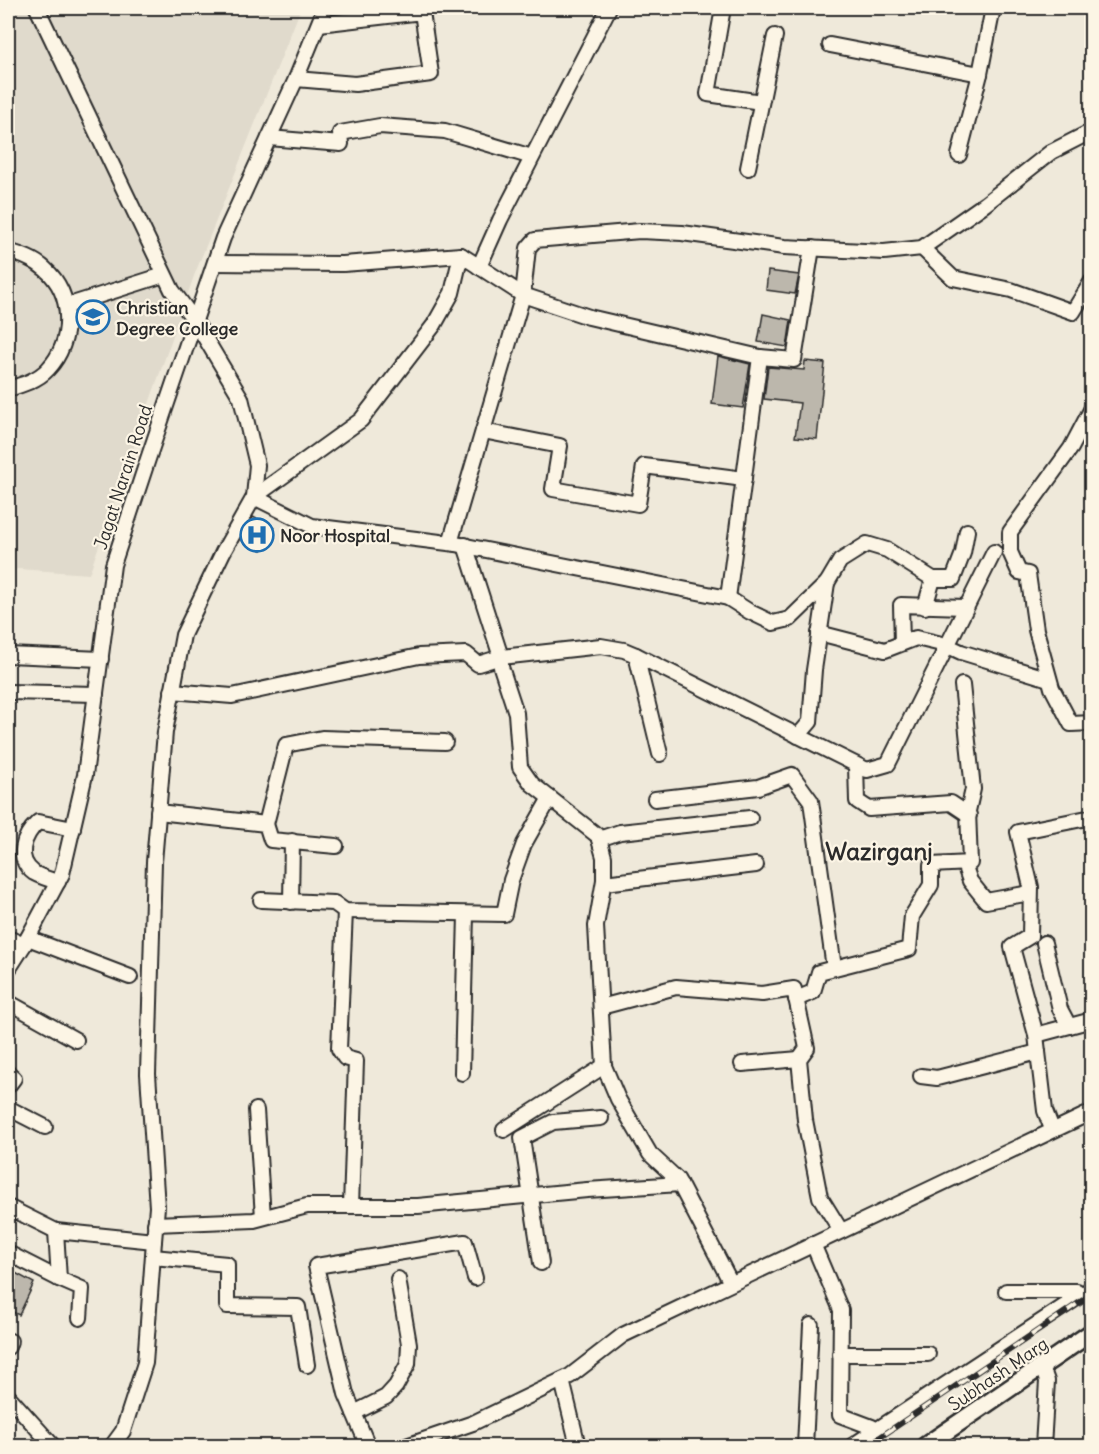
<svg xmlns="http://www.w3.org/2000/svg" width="1099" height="1454" font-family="Delius,sans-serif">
<rect width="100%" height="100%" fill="#efe9da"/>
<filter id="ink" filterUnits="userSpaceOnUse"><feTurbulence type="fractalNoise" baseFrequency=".0167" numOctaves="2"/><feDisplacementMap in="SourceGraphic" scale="12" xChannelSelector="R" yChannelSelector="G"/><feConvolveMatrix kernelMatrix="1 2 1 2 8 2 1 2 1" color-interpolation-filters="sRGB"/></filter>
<g filter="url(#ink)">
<polygon fill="#e0dacc" points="8,8 301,8 194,276 89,574 18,569 8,571"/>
<g fill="#bcb7ac" stroke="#2b2b2b" stroke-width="1.5">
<polygon points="768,271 799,275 795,294 766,290"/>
<polygon points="763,314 791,320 787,347 758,342"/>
<polygon points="718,356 750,364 743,408 712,404"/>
<polygon points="805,361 825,363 817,439 795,437 800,403 764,399 768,367 804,370"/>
<polygon points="253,517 274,528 262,550 242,540"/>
<polygon points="8,1269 34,1283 19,1315 8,1310"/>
</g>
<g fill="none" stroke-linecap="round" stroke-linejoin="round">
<defs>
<g id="minor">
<polyline points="37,8 172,290 195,321 241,398 257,465 254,497 223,552 183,635 165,732 154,862 148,1074 157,1207 154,1241 145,1363 123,1431 112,1446"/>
<polyline points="723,8 708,94 761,102"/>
<polyline points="830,45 980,74"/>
<polyline points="296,79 355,84 431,74 422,12 319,24"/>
<polyline points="269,138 341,144 340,133 380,126 445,131 532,157"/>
<polyline points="959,155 980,74 993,8"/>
<polyline points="748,168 775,36"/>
<polyline points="922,248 953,278 1011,290 1073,312 1092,281"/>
<path d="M8,251C21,255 34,259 45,269C74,294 74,341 48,369C38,380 22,385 8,389"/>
<polyline points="461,255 452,293 434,325 361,420 254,497 312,526 456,544 728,598 750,612 773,623 790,619 827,583 840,561 867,544 887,550 933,579 953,579 963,553 967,531"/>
<polyline points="215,263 343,264 461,255 523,295 589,317 760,357 794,360 812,248"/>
<polyline points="479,267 500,220 609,8"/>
<polyline points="66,306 164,275"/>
<polyline points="1092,408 1071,448 1010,532 1010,552 1019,572 1028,574 1036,630 1052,688 1071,724 1092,723"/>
<polyline points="483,431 560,446 553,489 638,504 644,466 744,479"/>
<polyline points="450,543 523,295 528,248 535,240 640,231 682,233 784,247 884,252 922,248 985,204 1051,152 1092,131"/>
<polyline points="465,545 501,657 501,667 516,713 520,767 532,784 598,836 604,857 604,880 596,926 604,1066 618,1099 650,1154 677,1179 731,1283"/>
<polyline points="728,598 760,357"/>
<polyline points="925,607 933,579"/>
<polyline points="819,633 885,650 916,638 946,645 961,652 1049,679"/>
<polyline points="902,643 901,605 965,607"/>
<polyline points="8,655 101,659"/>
<polyline points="636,655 867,770 888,764 994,552"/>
<polyline points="172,691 232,696 419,656 466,654 478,664 501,657 601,646 624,650 636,655 660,754"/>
<polyline points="8,692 96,694"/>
<polyline points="798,736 810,722 814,670 827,583"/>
<polyline points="856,765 857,801 869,809 951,803 969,815"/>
<polyline points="655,799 758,787 792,775 811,801 834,968"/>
<polyline points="158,812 266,824 271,840 336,846"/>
<polyline points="266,824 286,745 322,738 445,742"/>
<polyline points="599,839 620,832 750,818"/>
<polyline points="964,864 970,881 986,901 1030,893"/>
<path d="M58,882C51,880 41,877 34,873C15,859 23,836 38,822L73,829"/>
<polyline points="604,883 756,865"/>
<polyline points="261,900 334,903 345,911 504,914 511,880 524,844 550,798"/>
<polyline points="291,902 292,841"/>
<polyline points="345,911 339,1049 345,1058 356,1061 351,1206"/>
<polyline points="8,938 24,945"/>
<polyline points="28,938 130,977"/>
<polyline points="1044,943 1060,1009 1069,1026"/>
<polyline points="8,970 24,945 62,874 85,775 113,565 148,459 223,238 296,79 325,8"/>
<polyline points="796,999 813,992 819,972 909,949 912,916 931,885 931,865 970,863 968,811 973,789 962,685"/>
<polyline points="8,1002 76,1040"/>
<polyline points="601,1007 676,987 762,994 794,989 807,1048 799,1059 805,1120 820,1197 841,1231"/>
<polyline points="1036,1035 1092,1020"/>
<polyline points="742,1064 799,1059"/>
<polyline points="8,1073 14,1078 8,1086"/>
<polyline points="462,1073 466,914"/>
<polyline points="921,1076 937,1078 1038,1052"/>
<polyline points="8,1108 45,1127"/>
<polyline points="256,1110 263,1217"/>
<polyline points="1052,1129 1045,1111 1036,1035 1012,947 1030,936 1031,887 1018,832 1092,817"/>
<polyline points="504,1130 604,1066"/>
<polyline points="8,1207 56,1231 154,1241"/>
<polyline points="155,1224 254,1220 307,1206 418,1206 587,1190 680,1184"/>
<polyline points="56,1231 59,1279 82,1289 80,1318"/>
<polyline points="813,1244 841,1310 840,1415 872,1427 875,1431"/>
<polyline points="8,1253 59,1279"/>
<polyline points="153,1257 227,1264 227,1306 298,1307 307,1365"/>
<polyline points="541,1263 522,1138 553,1122 601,1118"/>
<polyline points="1006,1291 1077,1291 1080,1295"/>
<polyline points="8,1347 10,1341"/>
<polyline points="840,1354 928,1354"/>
<polyline points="1042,1367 1047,1381 1043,1446"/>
<polyline points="562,1380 578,1446"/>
<polyline points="8,1396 53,1446"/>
<polyline points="354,1413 386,1397 396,1386 408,1364 409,1344 398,1279"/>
<polyline points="368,1446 346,1394 316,1266 465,1242 475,1278"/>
<polyline points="406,1446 473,1423 570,1376 623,1335 1092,1112"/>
<polyline points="805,1446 811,1325"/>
<polyline points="852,1446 1092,1288"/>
</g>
<polyline id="major" points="925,1446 1092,1332"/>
</defs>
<use href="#minor" stroke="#2b2b2b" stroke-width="18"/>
<use href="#major" stroke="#2b2b2b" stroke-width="21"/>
<use href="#minor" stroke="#fcf5e5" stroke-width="14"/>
<use href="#major" stroke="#fcf5e5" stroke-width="16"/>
<defs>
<polyline id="rail" points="867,1446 1092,1294"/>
</defs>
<use href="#rail" stroke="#2b2b2b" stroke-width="6"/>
<use href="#rail" stroke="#fcf5e5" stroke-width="4" stroke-dasharray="11" stroke-linecap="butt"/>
</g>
</g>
<defs>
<symbol id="university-ring" viewBox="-11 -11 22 22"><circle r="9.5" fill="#fcf5e5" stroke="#1f6fb2" stroke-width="1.5"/><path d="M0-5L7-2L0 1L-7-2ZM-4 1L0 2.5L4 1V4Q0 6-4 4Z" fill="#1f6fb2"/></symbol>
<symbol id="hospital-ring" viewBox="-11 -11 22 22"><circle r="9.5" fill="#fcf5e5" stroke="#1f6fb2" stroke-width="1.5"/><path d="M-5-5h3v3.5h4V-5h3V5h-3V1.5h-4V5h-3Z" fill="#1f6fb2"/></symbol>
</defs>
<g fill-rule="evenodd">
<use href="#university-ring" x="74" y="298" width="38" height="38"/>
<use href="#hospital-ring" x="238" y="516" width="38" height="38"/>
</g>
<g text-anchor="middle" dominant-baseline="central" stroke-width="4.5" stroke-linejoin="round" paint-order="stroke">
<g font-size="18" font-weight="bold" fill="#2b2b2b" stroke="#fcf5e5" text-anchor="start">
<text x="116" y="307">Christian<tspan x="116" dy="21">Degree College</tspan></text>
<text x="280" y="535">Noor Hospital</text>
</g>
<g font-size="18" fill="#2b2b2b" stroke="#fcf5e5">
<text transform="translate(123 477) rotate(-72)">Jagat Narain Road</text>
<text transform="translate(998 1374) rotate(-34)">Subhash Marg</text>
</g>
<g font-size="24" font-weight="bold" fill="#2b2b2b" stroke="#fcf5e5">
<text x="879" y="851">Wazirganj</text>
</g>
</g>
<rect width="1099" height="1454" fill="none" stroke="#fcf5e5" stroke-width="30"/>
<rect x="15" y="15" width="1069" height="1424" fill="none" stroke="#2b2b2b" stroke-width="2" filter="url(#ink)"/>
</svg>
